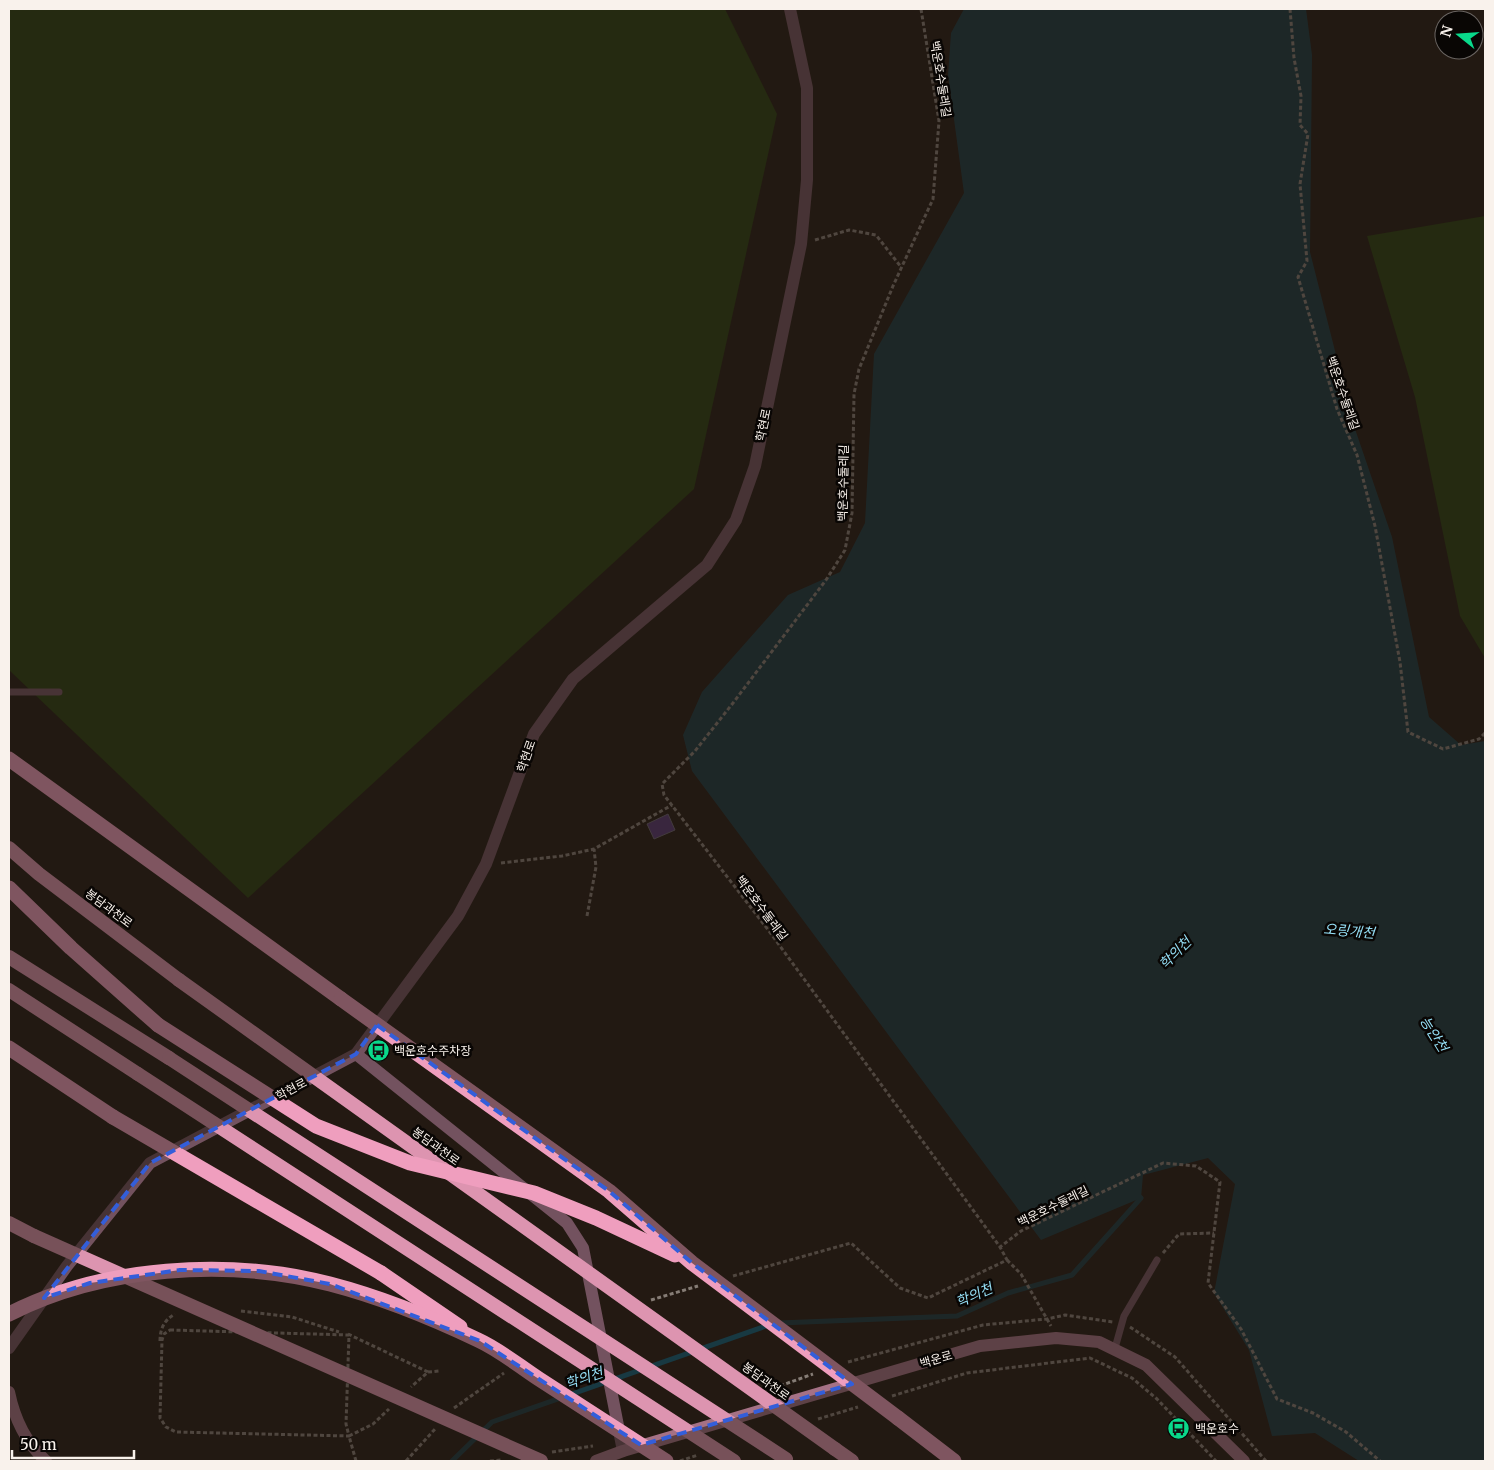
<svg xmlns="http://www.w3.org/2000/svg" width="1494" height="1470" font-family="Merriweather,'Noto Sans KR',serif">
<rect width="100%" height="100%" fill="#231912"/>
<g fill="#283e10">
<polygon points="9,9 725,9 777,114 694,489 248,898 9,670"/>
<polygon points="1485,216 1485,658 1460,616 1415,397 1367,236"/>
</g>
<polygon fill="#183942" points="964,9 1306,9 1312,55 1310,252 1354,426 1392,537 1429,717 1461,745 1485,741 1485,1461 1359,1461 1315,1433 1272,1436 1249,1350 1214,1293 1235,1184 1208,1158 1143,1175 1141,1198 1041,1240 692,771 683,735 702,692 788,595 840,572 865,523 874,354 964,193 948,75 951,33"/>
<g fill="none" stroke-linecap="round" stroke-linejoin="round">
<g stroke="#183942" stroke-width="5">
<polyline points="779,1323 957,1316 1008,1293 1072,1275 1141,1198 1138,1195"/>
<polyline points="452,1461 492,1422 769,1325"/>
</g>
</g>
<polygon fill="#543774" stroke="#696370" points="668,814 675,830 654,839 647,824"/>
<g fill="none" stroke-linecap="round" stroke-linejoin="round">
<g stroke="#857c75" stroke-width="3" stroke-dasharray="4 2.5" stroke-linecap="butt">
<polyline points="921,9 939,121 933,199 893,286 859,369 854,394 852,513 845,550 826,580 733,703 695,751 662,784 664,795 769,931 1000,1247 1021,1231 1163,1163 1196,1166 1220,1182 1208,1283 1241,1329 1277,1399 1313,1413 1346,1432 1380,1461"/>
<polyline points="1290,9 1294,58 1301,96 1300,125 1308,134 1300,184 1307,261 1298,277 1337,409 1357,455 1375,526 1400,662 1408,732 1443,749 1479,739 1485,733"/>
<polyline points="815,240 849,230 876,235 901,267"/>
<polyline points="501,863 562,856 594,849 672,805"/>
<polyline points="587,916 596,867 594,849"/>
<polyline points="1163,1253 1179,1234 1214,1233"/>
<polyline points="1007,1260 1021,1274 1051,1326"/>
<polyline points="733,1276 851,1243 900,1288 928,1298 1007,1260 1000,1247"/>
<polyline points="651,1300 698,1286"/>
<polyline points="241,1311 292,1317 339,1332"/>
<polyline points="1130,1327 1175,1357 1266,1461"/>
<polygon points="170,1330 349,1335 346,1424 349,1436 176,1432 166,1427 160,1418 162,1340 164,1334"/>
<polyline points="348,1334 428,1372 411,1387"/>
<path d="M160,1341C160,1329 164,1320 175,1314"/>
<polyline points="848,1362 983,1325 1047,1319 1065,1315 1113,1322"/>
<polyline points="428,1372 439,1371"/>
<polyline points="774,1388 813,1374"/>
<polyline points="892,1396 967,1373 1090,1358 1132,1378 1157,1399 1216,1461"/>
<polyline points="454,1408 504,1373"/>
<polyline points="818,1419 858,1407"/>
<polyline points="552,1452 593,1446"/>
<polyline points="356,1461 349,1436 373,1424 389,1409"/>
<polyline points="406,1461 435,1429"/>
<polyline points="490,1461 501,1460"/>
<polyline points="680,1461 698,1455"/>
</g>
<g stroke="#73525f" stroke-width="7">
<polyline points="9,692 59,692"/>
<polyline points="1115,1348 1124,1316 1157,1260"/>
</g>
<polyline stroke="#73525f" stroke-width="12" points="356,1054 567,1223 583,1248 623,1451"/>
<polyline stroke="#73525f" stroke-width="12" points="9,1348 67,1266 150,1163 356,1054 458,916 486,864 534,734 573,679 707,565 736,520 755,466 801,244 807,180 807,88 790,9"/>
<g stroke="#a57185" stroke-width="12">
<path d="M9,1392C14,1417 26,1443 46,1461"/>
<polyline points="596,1461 623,1451 980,1346 1056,1338 1099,1342 1146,1365 1244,1461"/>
</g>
<g stroke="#dd94b0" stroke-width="14">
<polyline points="9,848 39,874 179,980"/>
<polyline points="9,957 169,1058"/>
<polyline points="9,990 138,1074"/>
<polyline points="9,1223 34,1236"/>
<polyline points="835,1449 852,1461"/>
</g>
<g stroke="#ef9ebe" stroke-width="15">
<polyline points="9,759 341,999"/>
<polyline points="9,888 71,948 158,1025"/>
<polyline points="9,1048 113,1117"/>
<polyline points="381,1273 460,1327"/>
<polyline points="898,1418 954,1461"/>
</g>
<g stroke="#dd94b0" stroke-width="14">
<polyline points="179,980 835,1449"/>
<polyline points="169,1058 786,1459"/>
<polyline points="138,1074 734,1461"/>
<polyline points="34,1236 541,1461"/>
</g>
<g stroke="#ef9ebe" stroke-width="15">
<polyline points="341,999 609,1191 692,1263 898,1418"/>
<polyline points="158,1025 316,1126 410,1163 534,1193 596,1218 675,1255"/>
<polyline points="113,1117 381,1273"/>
<path d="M9,1314C103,1266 228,1258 330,1284C380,1297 432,1318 478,1340C500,1350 519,1366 539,1379C581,1406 624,1434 666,1461"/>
</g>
</g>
<path d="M0 0H1494V1470H0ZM377,1025L609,1191L692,1263L852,1384L641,1445L480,1341L330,1284L259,1271L180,1270L90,1283L44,1298L150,1163L356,1054Z" fill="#231912" fill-opacity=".55" fill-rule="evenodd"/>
<path fill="none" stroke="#335eda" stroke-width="4" stroke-dasharray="10 6" stroke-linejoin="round" d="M377,1025L609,1191L692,1263L852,1384L641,1445L480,1341L330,1284L259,1271L180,1270L90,1283L44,1298L150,1163L356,1054Z"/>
<defs>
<symbol id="bus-disc" viewBox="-11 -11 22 22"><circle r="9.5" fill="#09d98b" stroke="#090604"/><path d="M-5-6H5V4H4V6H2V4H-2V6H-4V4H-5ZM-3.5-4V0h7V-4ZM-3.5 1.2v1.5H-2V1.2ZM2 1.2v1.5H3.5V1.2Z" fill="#111"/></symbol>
</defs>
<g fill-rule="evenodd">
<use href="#bus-disc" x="366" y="1038" width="25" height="25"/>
<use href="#bus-disc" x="1166" y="1416" width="25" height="25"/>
</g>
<g text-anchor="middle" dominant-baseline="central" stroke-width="5" stroke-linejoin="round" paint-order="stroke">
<g font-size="12" fill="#f9f2ec" stroke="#090604">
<text transform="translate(941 79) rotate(81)">백운호수둘레길</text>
<text transform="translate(1343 393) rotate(71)">백운호수둘레길</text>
<text transform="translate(763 425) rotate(-78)">학현로</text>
<text transform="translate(843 483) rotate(-89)">백운호수둘레길</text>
<text transform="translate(526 756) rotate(-71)">학현로</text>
<text transform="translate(109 908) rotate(37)">봉담과천로</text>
<text transform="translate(762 908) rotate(53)">백운호수둘레길</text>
<text transform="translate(291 1089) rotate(-28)">학현로</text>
<text transform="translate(436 1146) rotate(36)">봉담과천로</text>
<text transform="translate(1053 1206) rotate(-26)">백운호수둘레길</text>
<text transform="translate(936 1359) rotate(-16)">백운로</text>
<text transform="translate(766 1381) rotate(36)">봉담과천로</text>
</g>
<g font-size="12" fill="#f9f2ec" stroke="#090604" text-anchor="start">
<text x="394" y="1050">백운호수주차장</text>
<text x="1195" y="1428">백운호수</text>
</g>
<g font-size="14" font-style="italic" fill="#95dff6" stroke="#090604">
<text transform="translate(1349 931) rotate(5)">오링개천</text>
<text transform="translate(1175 953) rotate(-45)">학의천</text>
<text transform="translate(1434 1034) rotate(58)">능안천</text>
<text transform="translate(974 1295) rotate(-24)">학의천</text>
<text transform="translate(584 1378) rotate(-19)">학의천</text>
</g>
</g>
<rect width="1494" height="1470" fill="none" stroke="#f9f2ec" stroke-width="20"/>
<g transform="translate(1459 35) rotate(287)"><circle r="24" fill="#090604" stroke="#696461"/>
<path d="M0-4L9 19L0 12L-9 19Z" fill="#09d98b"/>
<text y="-8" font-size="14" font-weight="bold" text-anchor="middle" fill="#f9f2ec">N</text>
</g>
<path d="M12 1450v8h122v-8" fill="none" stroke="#f9f2ec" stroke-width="2.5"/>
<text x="20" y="1450" font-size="15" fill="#f9f2ec" stroke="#090604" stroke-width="4" paint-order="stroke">50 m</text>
</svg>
